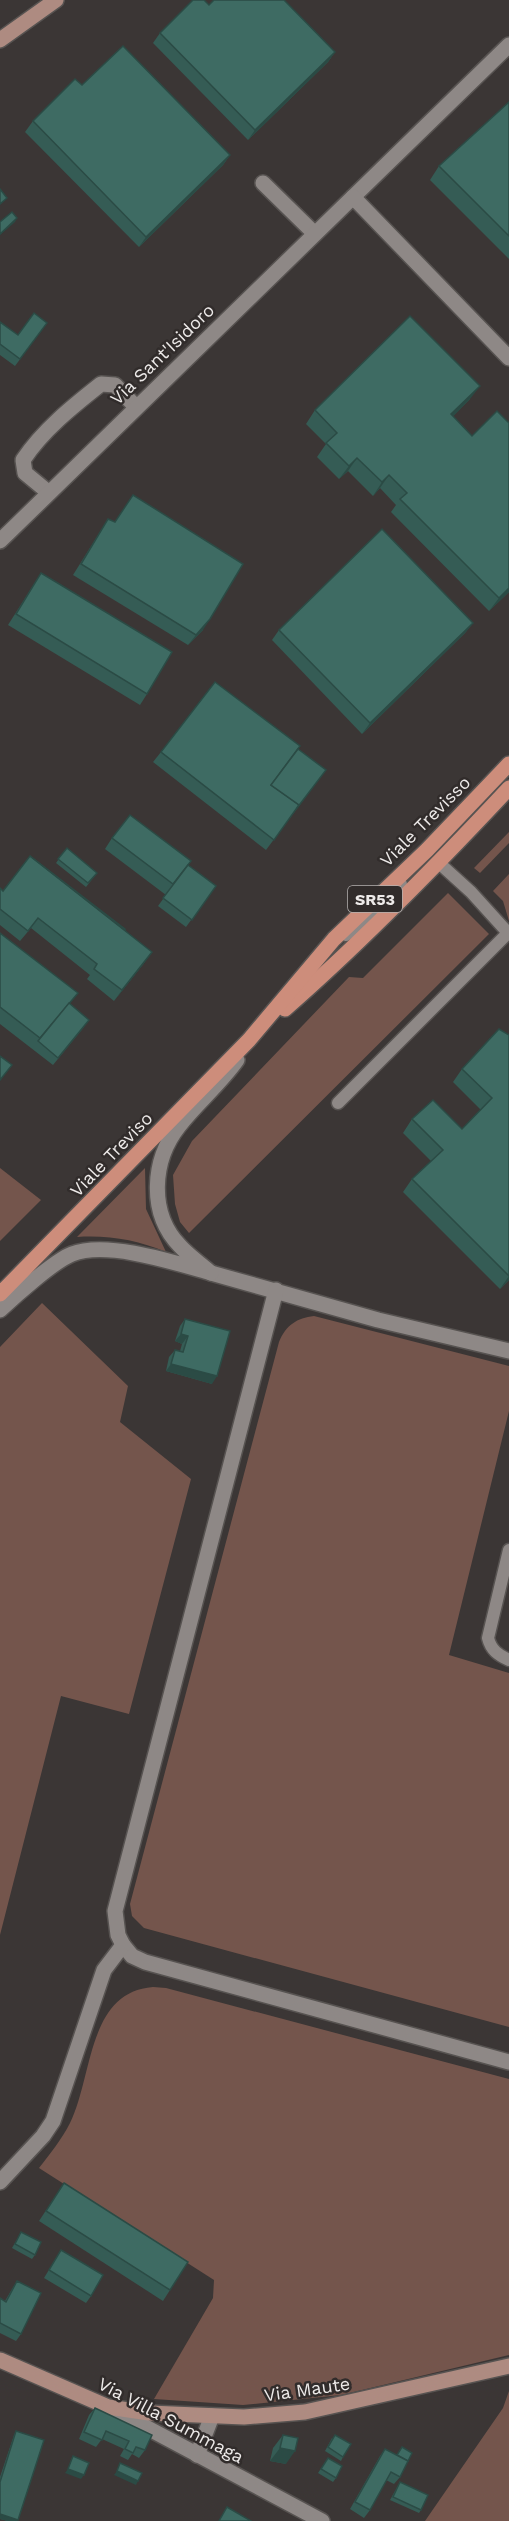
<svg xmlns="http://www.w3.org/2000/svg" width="509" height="2521" font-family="'Work Sans',sans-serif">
<rect width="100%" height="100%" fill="#3b3635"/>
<g fill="#74554c">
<polygon points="509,832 509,843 480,873 474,868"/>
<polygon points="509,874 509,921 503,901 493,891"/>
<polygon points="448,893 489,934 189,1233 180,1222 175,1204 173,1175 192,1141 349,977 363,978"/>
<polygon points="0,1168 41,1200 0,1241"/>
<path d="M145,1168L146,1209L166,1252C137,1240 109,1235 77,1237Z"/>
<polygon points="42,1303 128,1386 120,1422 191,1479 129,1714 61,1696 0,1935 0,1347"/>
<path d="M314,1316L509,1366V1411L449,1655L509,1673V2027L144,1928L132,1916L130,1904L279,1342C286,1325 297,1318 314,1316Z"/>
<path d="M153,1987L166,1988L509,2079V2355L341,2395L243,2405L154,2399L213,2298L214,2280L39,2168C50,2154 62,2139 70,2123C93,2077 87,1992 153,1987Z"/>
<polygon points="509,2391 509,2521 425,2521 503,2408"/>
</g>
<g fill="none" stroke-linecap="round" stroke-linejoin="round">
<defs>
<g id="lane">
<polyline points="439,863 471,892 509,934"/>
<polyline points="346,935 361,924 401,884"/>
<polyline points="338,1103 508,933"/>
<path d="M509,1550L488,1638C491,1650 498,1655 509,1660"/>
</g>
<g id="street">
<polyline points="263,183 314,233"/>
<polyline points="353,197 509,45"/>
<path d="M48,492L25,473L23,460C43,430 73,406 101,384L115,385L136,407"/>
<polyline points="0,541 353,197 509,358"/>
<polyline points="211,1273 378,1320 509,1351"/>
<path d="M0,1310C15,1296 54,1261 72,1254C107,1240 176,1263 211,1273C201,1264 189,1256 180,1246C148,1213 152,1160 179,1126C197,1103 220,1084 237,1060"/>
<polyline points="123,1945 132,1956 145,1962 509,2062"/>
<polyline points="0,2182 43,2136 53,2121 104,1970 123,1945 118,1935 115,1911 276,1290"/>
<polyline points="110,2408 322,2521"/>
<polyline points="197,2455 212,2416"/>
</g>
<g id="secondary">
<polyline points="0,40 56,0"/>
<polyline points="0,2360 108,2407 149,2413 244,2417 305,2412 509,2366"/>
</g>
<g id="primary">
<path d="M285,1009C364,940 437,865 509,788"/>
<polyline points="0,1294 249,1040 334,939 427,850 509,764"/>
</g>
</defs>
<use href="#lane" stroke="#575351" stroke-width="15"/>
<use href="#street" stroke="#575351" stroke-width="18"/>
<use href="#secondary" stroke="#575351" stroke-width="18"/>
<use href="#primary" stroke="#575351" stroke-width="18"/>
<use href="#lane" stroke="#8e8886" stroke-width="12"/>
<use href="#street" stroke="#8e8886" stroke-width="15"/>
<use href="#secondary" stroke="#ae8b81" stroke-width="15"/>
<use href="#primary" stroke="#cd8d7b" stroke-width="15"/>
</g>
<g fill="#355c55">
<polygon points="209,5 335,52 328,62 248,140 153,43 160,33"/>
<polygon points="82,85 230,155 223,165 139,247 25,132 33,121"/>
<polygon points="509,102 509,259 430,180 439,166"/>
<polygon points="0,322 18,335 47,323 15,366 0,355"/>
<polygon points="470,399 453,416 509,592 489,611 391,512 396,505 380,488 373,496 348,471 339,479 317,457 326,444 306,424 315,410"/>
<polygon points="108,519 203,630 188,645 73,575"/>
<polygon points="41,573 147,694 140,705 8,625"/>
<polygon points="473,623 465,633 362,734 272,640 279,630"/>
<polygon points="298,749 326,770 266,850 153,762 161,752"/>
<polygon points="112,838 216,886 186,927 158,906 166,895 105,849"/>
<polygon points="67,848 97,873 86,887 56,863"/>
<polygon points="0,888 3,891 125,930 145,962 114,1001 87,979 90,975 31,928 20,941 0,925"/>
<polygon points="0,933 70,1004 84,1027 53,1065 0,1024"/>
<polygon points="509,1035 509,1280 500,1289 403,1192 412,1179 431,1161 403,1133 412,1119 462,1129 481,1110 453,1082 462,1069"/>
<polygon points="185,1319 212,1384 166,1371 169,1357 175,1350 180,1351 182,1344 175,1341 180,1326"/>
<polygon points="64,2183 170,2290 163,2301 39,2221"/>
<polygon points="19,2236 35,2255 32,2259 12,2248"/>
<polygon points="61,2250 91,2296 86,2303 44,2278"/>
<polygon points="17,2281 21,2334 16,2341 0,2333 0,2298 5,2301 12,2289"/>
<polygon points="95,2408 145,2450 139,2458 132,2454 128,2460 120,2456 124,2449 102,2439 96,2447 79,2439 89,2415"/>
<polygon points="16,2431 17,2521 8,2521 0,2519 0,2477 14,2435"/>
<polygon points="283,2435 286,2464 270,2461 273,2448"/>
<polygon points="332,2438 343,2457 341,2461 325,2451"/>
<polygon points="385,2449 400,2477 394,2484 386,2480 370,2510 364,2518 350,2509 380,2456"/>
<polygon points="328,2458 336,2478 333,2482 318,2473"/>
<polygon points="400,2482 421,2510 419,2513 390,2500"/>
</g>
<g fill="#2b4b45">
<polygon points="335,52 328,62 248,140 255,130"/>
<polygon points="230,155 223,165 139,247 146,237"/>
<polygon points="17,218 15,222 0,235 0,234"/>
<polygon points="480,386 470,399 442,428 451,414"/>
<polygon points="357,458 348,471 339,479 349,466"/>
<polygon points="389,475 380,488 373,496 382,482"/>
<polygon points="509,588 509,592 489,611 499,598"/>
<polygon points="210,619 203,630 188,645 196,635"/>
<polygon points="473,623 465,633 362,734 370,723"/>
<polygon points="152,952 145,962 114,1001 122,990"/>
<polygon points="509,1276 509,1280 500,1289"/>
<polygon points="181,1334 188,1336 182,1344 175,1341"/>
<polygon points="171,1364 217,1376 212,1384 166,1371"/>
<polygon points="280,2448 295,2451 286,2464 270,2461"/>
<polygon points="68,2469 84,2475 81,2479 65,2473"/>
<polygon points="117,2471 138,2481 136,2485 114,2475"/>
<polygon points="0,2514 18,2520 17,2521 8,2521 0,2519"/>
</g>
<g fill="#3e6b63" stroke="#2b4b45" stroke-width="1.5">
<polygon points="193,0 204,0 209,5 214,0 284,0 335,52 255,130 160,33"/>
<polygon points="123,46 230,155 146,237 33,121 75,79 82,85"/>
<polygon points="509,102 509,236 439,166"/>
<polygon points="0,189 7,198 0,204"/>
<polygon points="12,212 17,218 0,234 0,222"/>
<polygon points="34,313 47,323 20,359 0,344 0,322 18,335"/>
<polygon points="410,316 480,386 451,414 472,436 497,411 509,423 509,588 499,598 400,499 407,493 389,475 382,482 357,458 349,466 326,443 337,433 315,410"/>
<polygon points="133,495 243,564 210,619 196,635 81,564 108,519 115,522"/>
<polygon points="382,529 473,623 370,723 279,630"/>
<polygon points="41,573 172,652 147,694 16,614"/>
<polygon points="215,682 300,746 271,785 299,805 274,840 161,752"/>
<polygon points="298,749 326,770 297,808 299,805 271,785"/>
<polygon points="130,815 191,861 173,884 112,838"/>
<polygon points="67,848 97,873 88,883 58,859"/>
<polygon points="30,856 152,952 122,990 94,969 97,964 38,918 28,931 0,909 0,888 3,891"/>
<polygon points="30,856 125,929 125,930"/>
<polygon points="188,865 216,886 192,920 163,898"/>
<polygon points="0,933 78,993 40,1038 0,1007"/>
<polygon points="69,1003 89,1020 58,1058 38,1041"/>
<polygon points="499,1029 509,1035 509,1276 412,1179 443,1150 412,1119 433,1100 462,1129 492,1098 462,1069"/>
<polygon points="0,1056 12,1065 0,1080"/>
<polygon points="185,1319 230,1331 217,1376 171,1364 175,1350 183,1352 188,1336 181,1334"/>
<polygon points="64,2183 188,2262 170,2290 46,2211"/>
<polygon points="21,2232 41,2242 35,2255 15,2244"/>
<polygon points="61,2250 103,2275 91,2296 49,2270"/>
<polygon points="17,2281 41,2293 21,2334 0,2323 0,2298 6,2302"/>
<polygon points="95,2408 152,2435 145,2450 136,2447 133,2453 125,2449 129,2441 106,2431 102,2440 84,2432"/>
<polygon points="16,2431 44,2440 18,2520 0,2514 0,2482"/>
<polygon points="283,2435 298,2438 295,2451 280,2448"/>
<polygon points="335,2435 351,2444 343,2457 328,2447"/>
<polygon points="402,2447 412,2453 408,2461 397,2455"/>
<polygon points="385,2449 408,2461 400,2477 391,2472 370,2510 355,2502"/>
<polygon points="73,2456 89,2463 84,2475 68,2469"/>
<polygon points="328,2458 342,2466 336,2478 321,2469"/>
<polygon points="120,2463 142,2473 138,2481 117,2471"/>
<polygon points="400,2482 428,2495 421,2510 393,2497"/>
<polygon points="227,2507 251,2521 219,2521"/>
</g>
<g text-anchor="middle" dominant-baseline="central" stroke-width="5" stroke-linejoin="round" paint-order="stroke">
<rect fill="#312c2b" stroke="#b5b1b0" stroke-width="1.5" x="348" y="886" width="54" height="26" rx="4.5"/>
<g font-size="16" font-weight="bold" fill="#edeae9">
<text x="375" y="899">SR53</text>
</g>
<g font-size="18" fill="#edeae9" stroke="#312c2b">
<text transform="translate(162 354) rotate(-44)">Via Sant'Isidoro</text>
<text transform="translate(425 821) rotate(-45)">Viale Trevisso</text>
<text transform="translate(111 1154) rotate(-46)">Viale Treviso</text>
<text transform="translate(307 2389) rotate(-8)">Via Maute</text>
<text transform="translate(171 2420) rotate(28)">Via Villa Summaga</text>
</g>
</g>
</svg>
